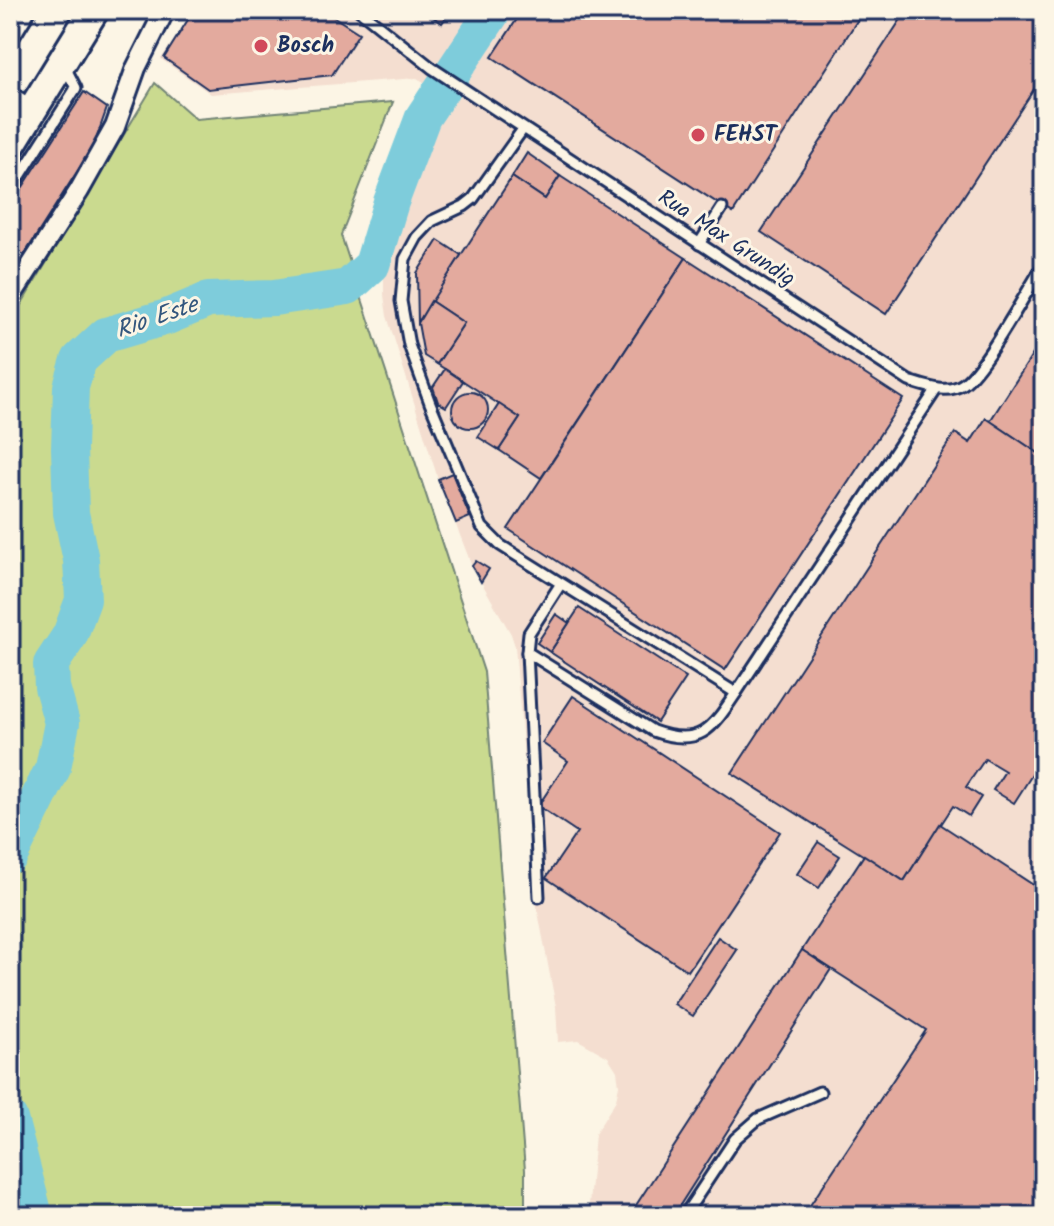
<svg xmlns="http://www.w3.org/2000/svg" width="1054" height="1226" font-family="Kalam,sans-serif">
<rect width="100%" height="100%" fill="#fcf5e5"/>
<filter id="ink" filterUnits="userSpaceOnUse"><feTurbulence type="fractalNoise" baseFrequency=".0125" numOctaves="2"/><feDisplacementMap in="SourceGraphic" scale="16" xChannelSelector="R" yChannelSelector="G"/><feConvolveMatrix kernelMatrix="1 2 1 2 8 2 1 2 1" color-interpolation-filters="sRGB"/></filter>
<g filter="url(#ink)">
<polygon fill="#f4ded0" points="195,10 1044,10 1044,1216 588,1216 595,1134 616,1100 619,1085 617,1071 608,1057 578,1040 558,1042 556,1007 535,896 515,646 511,634 472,566 438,479 387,316 384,295 384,276 389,255 411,192 449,97 417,78 211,94 161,59"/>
<polygon fill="#cada8f" stroke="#728476" stroke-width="2" points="155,83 196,119 393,102 341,235 484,672 525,1170 525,1216 10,1216 10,323"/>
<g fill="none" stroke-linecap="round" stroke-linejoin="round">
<g stroke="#7eccdb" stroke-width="36">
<polyline points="10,856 53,768 62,723 52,687 51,664 70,635 83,600 81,560 71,513 69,448 71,387 79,360 106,335 167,317 208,300 274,298 348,287 372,265 391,202 423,117 494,10"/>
<polyline points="10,1119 35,1216"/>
</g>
</g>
<g fill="#e3aa9e" stroke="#1b2f5e" stroke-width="2">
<polygon points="194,10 323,10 359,33 332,75 208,89 164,58"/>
<polygon points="423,10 451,10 442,23"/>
<polygon points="523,10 864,10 733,213 492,57"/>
<polygon points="907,10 1044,10 1044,74 886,314 761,232"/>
<polygon points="84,92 107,108 94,145 24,255 10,247 10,207"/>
<polygon points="527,153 560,176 545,199 512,177"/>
<polygon points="560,176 686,258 541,478 499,450 520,418 437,364 464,323 431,301 512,177 545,199"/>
<polygon points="438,240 461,255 418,323 417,273"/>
<polygon points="686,258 903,399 725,670 508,529"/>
<polygon points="431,301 464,323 437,364 424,356 418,323"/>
<polygon points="1044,337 1044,457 990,421"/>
<polygon points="445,369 463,381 446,407 438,402 433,387"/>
<circle cx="470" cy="410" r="18"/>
<polygon points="499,404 520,418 499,450 478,437"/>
<polygon points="986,418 1044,457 1044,756 1014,803 993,790 1005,771 985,759 966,787 981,797 969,816 953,806 904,881 732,773 955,433 970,443"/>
<polygon points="452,473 470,517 456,523 438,479"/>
<polygon points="476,561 489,569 481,582 472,566"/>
<polygon points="579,608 686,678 657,722 550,652"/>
<polygon points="556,614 569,623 550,652 537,643"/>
<polygon points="573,696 780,832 688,971 546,878 577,832 538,806 568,761 542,743"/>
<polygon points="940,824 1044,892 1044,1216 803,1216 926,1030 802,950 864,855 904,881"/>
<polygon points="818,842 840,856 819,888 797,874"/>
<polygon points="718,937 737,950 693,1016 674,1004"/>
<polygon points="802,950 831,969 673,1216 629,1216"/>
</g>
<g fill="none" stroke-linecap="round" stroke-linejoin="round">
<defs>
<g id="lane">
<path d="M359,10L432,68L909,381C925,386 947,395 963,384C984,370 1028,289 1044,264"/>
<polyline points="10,44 31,10"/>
<polyline points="10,91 32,105"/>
<polyline points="523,129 473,199 464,206 432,221 417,237 405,259 401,301 409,345 430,403 482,527 500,545 736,693 936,390"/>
<polyline points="10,192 76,88 64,65"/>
<polyline points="699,244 722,208"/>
<path d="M560,585L529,633L527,652L653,731C700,748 712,729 736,693"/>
<polyline points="527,652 539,897"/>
<polyline points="684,1216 735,1139 758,1119 820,1092"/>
</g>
<polyline id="street" points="10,298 79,191 115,127 136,68 165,10"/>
<polyline id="primary" points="10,146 94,10"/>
</defs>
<use href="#lane" stroke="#1b2f5e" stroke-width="15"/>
<use href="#street" stroke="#1b2f5e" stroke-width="24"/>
<use href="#primary" stroke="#1b2f5e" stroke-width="34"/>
<use href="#lane" stroke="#fcf5e5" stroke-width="9"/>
<use href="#street" stroke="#fcf5e5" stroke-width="18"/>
<use href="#primary" stroke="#fcf5e5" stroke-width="28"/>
</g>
</g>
<g fill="#d1495b" stroke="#fcf5e5" stroke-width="3">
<circle cx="261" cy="46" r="8"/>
<circle cx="698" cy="135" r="8"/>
</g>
<g text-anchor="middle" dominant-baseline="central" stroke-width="6" stroke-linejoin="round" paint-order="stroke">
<g font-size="22" font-weight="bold" fill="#1b2f5e" stroke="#fcf5e5" text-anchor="start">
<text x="277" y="46">Bosch</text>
<text x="714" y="135">FEHST</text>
</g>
<g font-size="22" fill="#1b2f5e" stroke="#fcf5e5">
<text transform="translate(726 239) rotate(33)">Rua Max Grundig</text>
</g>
<g font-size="24" font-style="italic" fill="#34567d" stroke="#fcf5e5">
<text transform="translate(157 318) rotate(-19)">Rio Este</text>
</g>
</g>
<rect width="1054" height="1226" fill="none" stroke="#fcf5e5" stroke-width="40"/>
<rect x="20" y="20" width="1014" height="1186" fill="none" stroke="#1b2f5e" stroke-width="3" filter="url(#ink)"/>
</svg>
